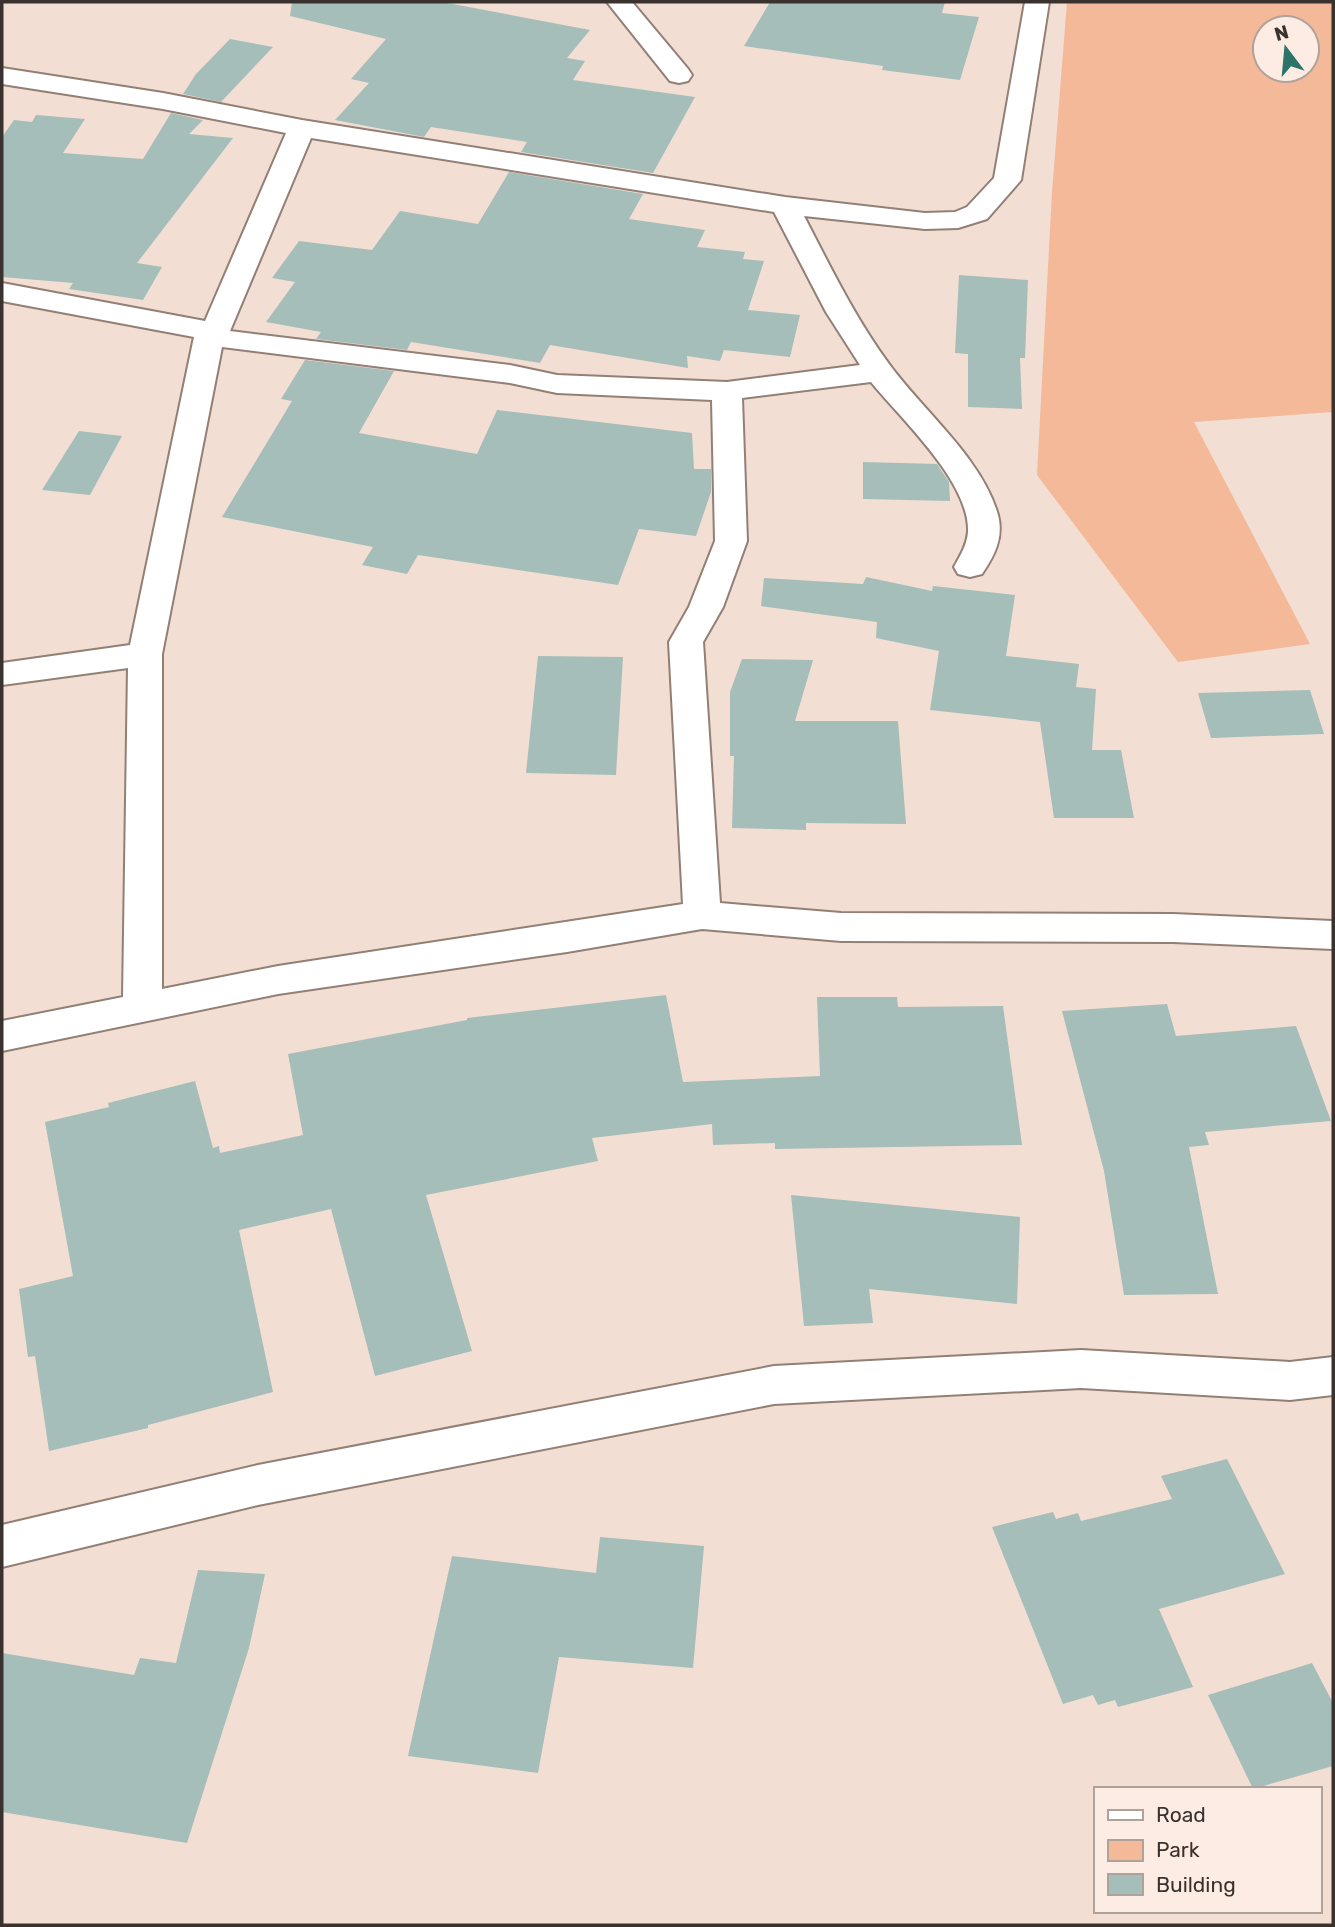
<svg xmlns="http://www.w3.org/2000/svg" width="1335" height="1927" font-family="Rubik,sans-serif">
<rect width="100%" height="100%" fill="#f3ded3"/>
<path fill="#f3b999" fill-rule="evenodd" d="M1067,2H1333V412L1194,422L1310,644L1178,662L1037,475L1052,192ZM1265,28H1307V70H1265Z"/>
<g fill="#a5beb9">
<polygon points="292,2 442,2 590,30 567,58 585,61 573,80 695,97 653,173 521,152 527,142 431,127 424,137 335,120 369,83 351,79 386,39 290,16"/>
<polygon points="770,2 945,2 942,13 979,17 960,80 882,70 883,66 744,46"/>
<polygon points="230,39 273,47 221,102 183,94 196,74"/>
<polygon points="171,113 203,120 189,134 233,138 137,263 162,267 143,300 69,289 73,283 2,277 2,137 14,120 32,122 36,115 85,119 63,153 143,159"/>
<polygon points="509,172 643,194 629,219 705,230 697,247 745,252 743,259 764,261 748,310 800,315 790,357 724,350 720,361 687,356 688,368 550,345 540,363 411,342 407,350 316,339 321,332 266,322 295,282 272,278 299,241 372,250 400,211 478,224"/>
<polygon points="959,275 1028,280 1025,358 1020,358 1022,409 968,407 968,354 955,353"/>
<polygon points="305,360 394,371 359,433 477,454 497,410 692,433 694,469 711,469 711,492 696,536 639,529 618,585 418,555 407,574 362,565 373,547 222,517 292,401 281,399"/>
<polygon points="79,431 122,436 90,495 42,490"/>
<polygon points="863,462 937,464 949,482 950,501 863,499"/>
<polygon points="866,577 932,591 933,586 1015,595 1006,656 1079,664 1076,687 1096,689 1092,750 1121,750 1134,818 1054,818 1040,722 930,710 939,651 876,638 877,622 761,606 764,578 863,584"/>
<polygon points="538,656 623,657 616,775 526,773"/>
<polygon points="742,659 813,660 795,721 898,721 906,824 806,823 806,830 732,828 734,756 730,756 730,692"/>
<polygon points="1310,690 1324,734 1211,738 1198,693"/>
<polygon points="666,995 683,1082 820,1076 817,997 897,997 898,1007 1003,1006 1022,1145 775,1149 775,1143 713,1145 712,1124 592,1138 598,1161 426,1195 472,1351 375,1376 331,1209 239,1230 273,1392 148,1425 148,1428 49,1451 35,1356 28,1357 19,1289 73,1276 45,1122 109,1107 108,1103 195,1081 213,1148 219,1146 220,1153 303,1135 288,1054 467,1020 467,1018"/>
<polygon points="1167,1004 1176,1036 1296,1026 1331,1121 1205,1132 1209,1145 1189,1147 1218,1294 1124,1295 1104,1171 1062,1011"/>
<polygon points="791,1195 1020,1217 1017,1304 869,1289 873,1323 804,1326"/>
<polygon points="1227,1459 1285,1574 1159,1609 1193,1687 1118,1707 1115,1700 1098,1705 1093,1695 1063,1704 992,1527 1053,1512 1056,1519 1078,1513 1081,1521 1172,1499 1161,1476"/>
<polygon points="600,1537 704,1546 693,1668 559,1657 538,1773 408,1756 452,1556 596,1573"/>
<polygon points="198,1570 265,1574 249,1648 187,1843 2,1812 2,1653 134,1675 140,1658 176,1663"/>
<polygon points="1312,1663 1333,1703 1333,1766 1253,1789 1208,1695"/>
</g>
<g fill="none" stroke-linecap="round" stroke-linejoin="round">
<defs>
<g id="street">
<polygon points="607,2 632,2 688,69 692,75 688,81 679,83 670,81"/>
<path d="M1025,2H1049L1021,180L987,219L958,228L925,229L804,216C830,266 855,318 889,364C923,411 982,458 998,515C1004,538 994,556 982,574L970,577L958,574L954,567C960,556 967,545 968,532C970,482 901,419 871,382L742,398L747,541L723,607L703,642L720,903L841,913L1173,914L1333,921V949L1173,942L841,941L702,929L567,952L278,994L2,1051V1021L123,997L128,668L2,685V663L130,645L194,337L2,301V283L205,321L286,133L163,109L2,84V68L163,93L302,120L785,197L925,213L955,212L967,207L994,178ZM311,138L774,212L826,312L860,365L727,382L557,375L510,365L230,331ZM222,347L510,383L557,393L712,400L715,541L689,607L669,642L683,904L278,966L162,989V654Z"/>
<polygon points="1081,1350 1290,1362 1333,1357 1333,1395 1290,1400 1081,1388 774,1404 258,1505 2,1567 2,1525 258,1465 774,1366"/>
</g>
</defs>
<use href="#street" stroke="#927f75" stroke-width="4"/>
<use href="#street" fill="#fff" fill-rule="evenodd"/>
</g>
<rect width="1335" height="1927" fill="none" stroke="#3a322e" stroke-width="7"/>
<rect x="1094" y="1787" width="228" height="126" fill="#fdece3" stroke="#afa29b" stroke-width="2"/>
<rect x="1108" y="1810" width="35" height="10" fill="#ffffff" stroke="#afa29b" stroke-width="2"/>
<text x="1156" y="1822" font-size="21" fill="#3a322e">Road</text>
<rect x="1108" y="1840" width="35" height="21" fill="#f3b999" stroke="#afa29b" stroke-width="2"/>
<text x="1156" y="1857" font-size="21" fill="#3a322e">Park</text>
<rect x="1108" y="1874" width="35" height="21" fill="#a5beb9" stroke="#afa29b" stroke-width="2"/>
<text x="1156" y="1892" font-size="21" fill="#3a322e">Building</text>
<g transform="translate(1286 49) rotate(344)"><circle r="33" fill="#fdece3" stroke="#afa29b" stroke-width="2"/>
<path d="M0-5L12 26L0 18L-12 26Z" fill="#2c736a"/>
<text y="-10" font-size="19" font-weight="bold" text-anchor="middle" fill="#3a322e">N</text>
</g>
</svg>
